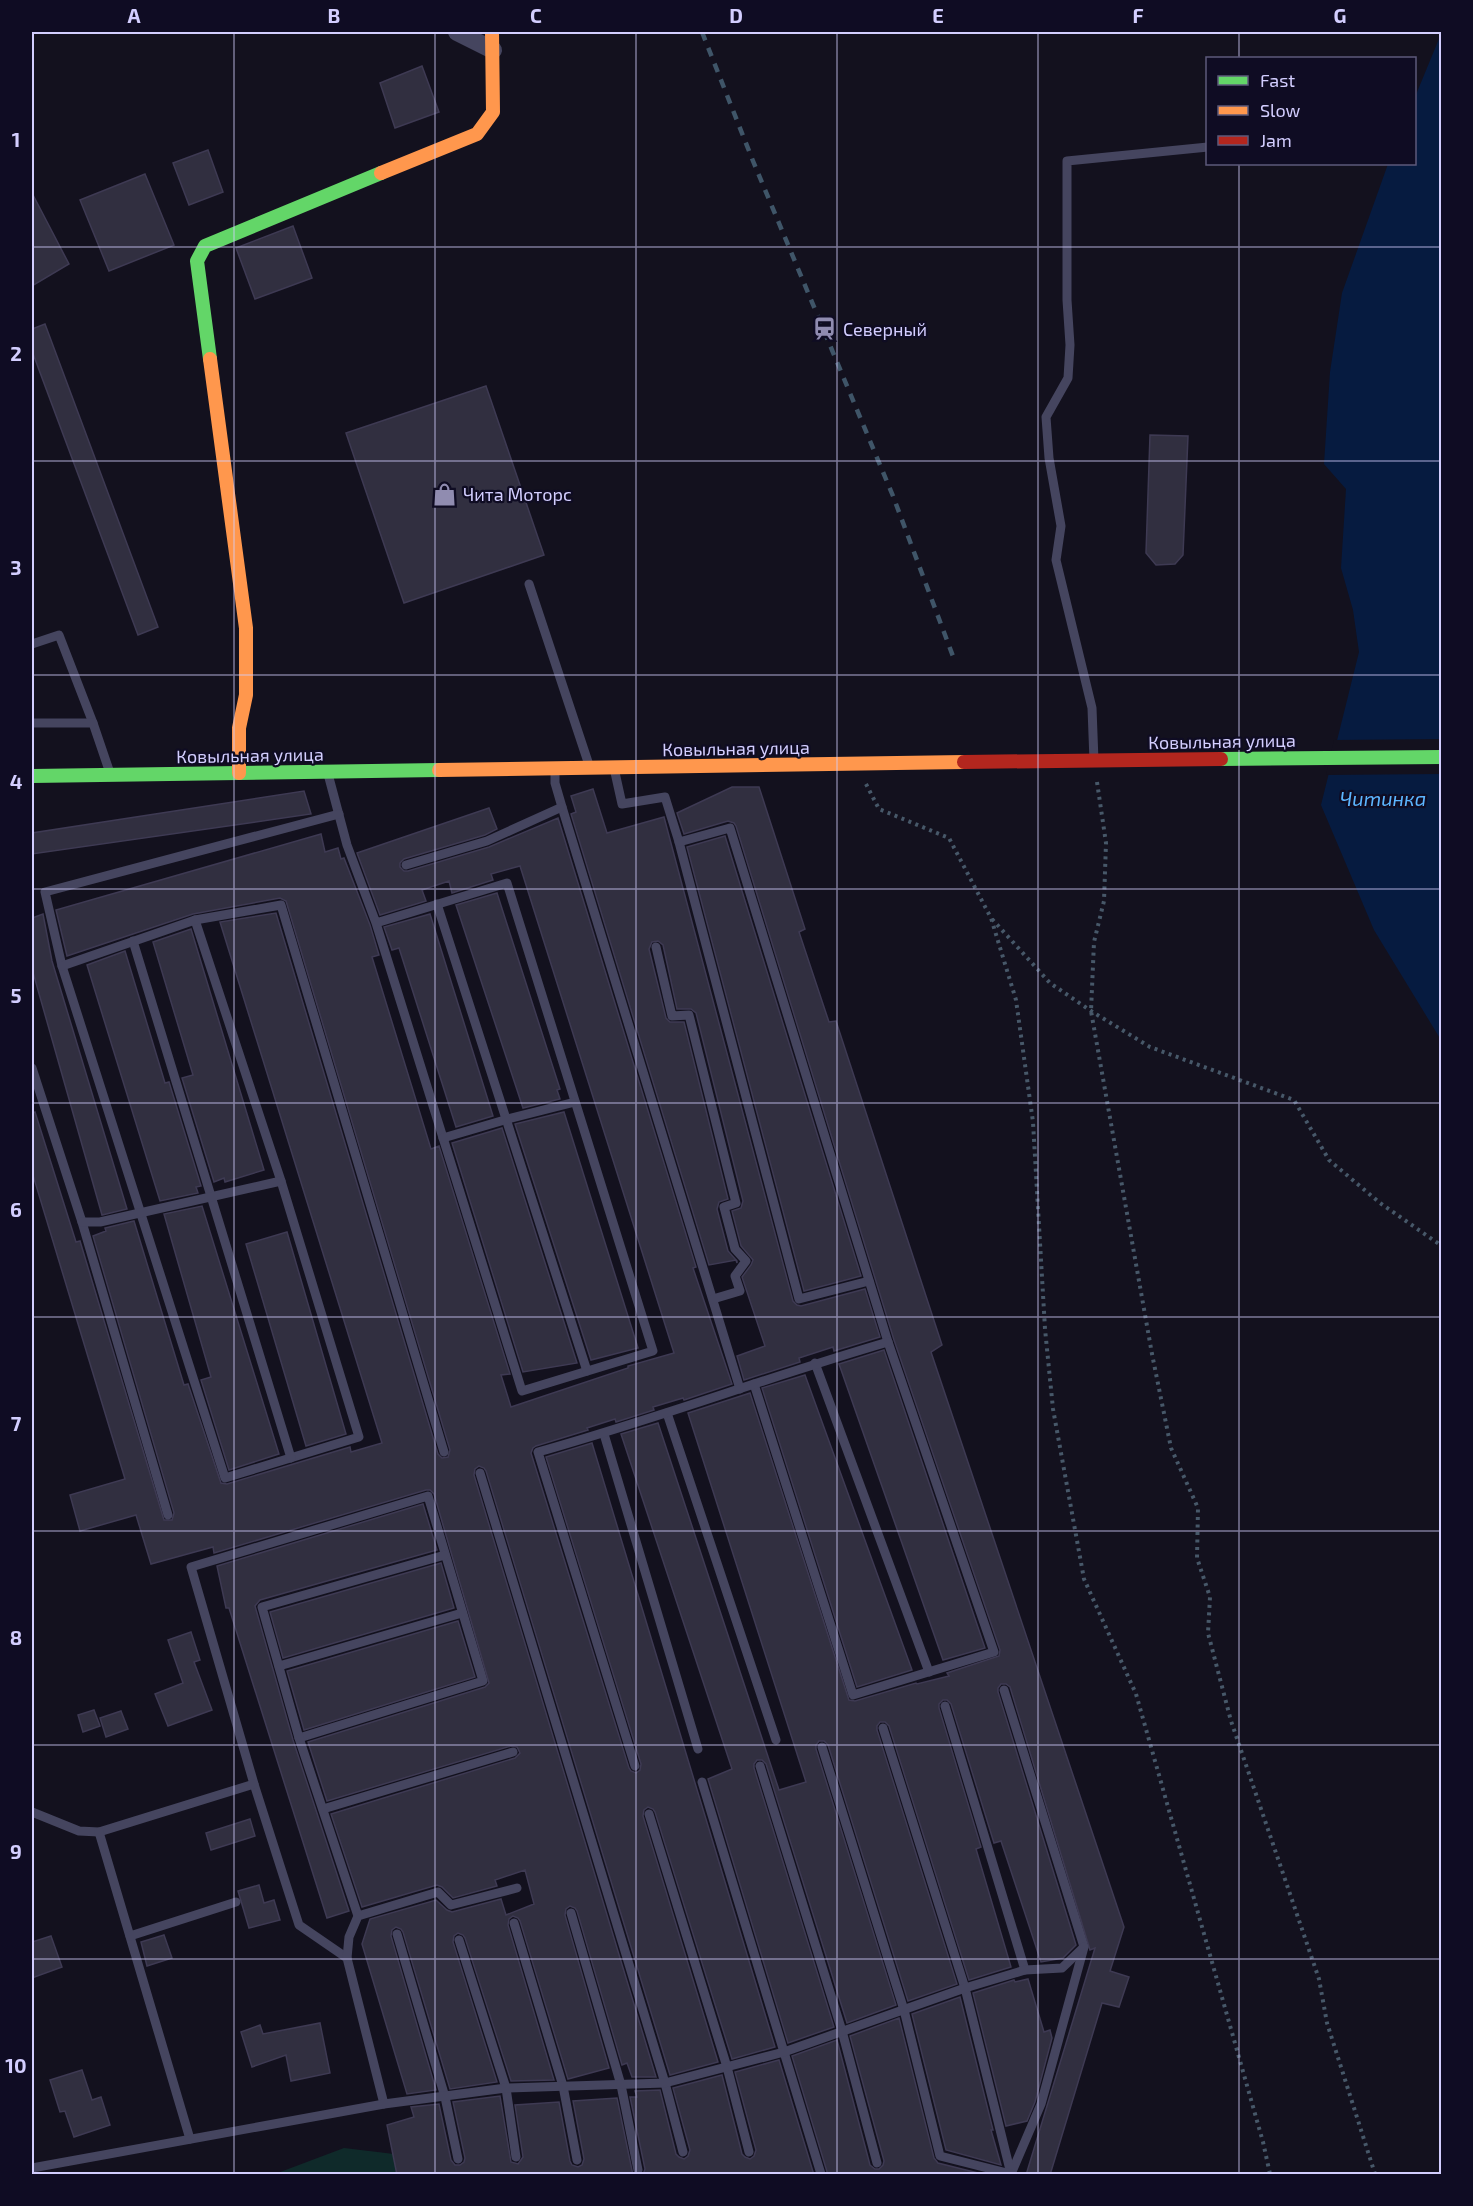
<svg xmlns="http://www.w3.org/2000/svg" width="1473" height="2206" font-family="'Exo 2',sans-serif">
<rect width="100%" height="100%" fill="#13111e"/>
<polygon fill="#0f2a2a" points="344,2148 394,2154 397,2174 275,2174"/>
<polygon fill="#061b40" points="1441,34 1441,1040 1374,930 1321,805 1359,652 1353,610 1341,568 1346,489 1324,464 1330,372 1342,293 1388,164 1414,164 1415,97"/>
<polygon fill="#13111e" points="1441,739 1441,774 1326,775 1334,740"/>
<g fill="#312f40" stroke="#3e3a53" stroke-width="1.5">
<polygon points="422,66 439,112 395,128 380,83"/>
<polygon points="208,150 223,192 189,205 173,163"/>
<polygon points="145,174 174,245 109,271 80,200"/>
<polygon points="32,193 69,264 32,286"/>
<polygon points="293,226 312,278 255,299 236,248"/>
<polygon points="45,324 158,627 138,635 32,351 32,329"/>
<polygon points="486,386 544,555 404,603 346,433"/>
<polygon points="1150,435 1188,436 1183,555 1175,564 1156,565 1146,553"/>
<polygon points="732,787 759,787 805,929 799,932 829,1022 836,1021 942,1345 931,1352 1124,1927 1110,1971 1129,1977 1119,2007 1102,2003 1050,2175 1026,2175 1095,1948 1090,1950 1010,1687 1006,1684 1001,1684 998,1688 998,1692 1076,1945 1063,1958 1041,1962 1001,1841 994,1843 951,1704 947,1700 943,1700 939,1704 939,1708 981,1847 976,1849 1011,1967 969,1980 889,1726 885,1722 880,1722 877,1726 877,1730 957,1984 908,2001 828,1745 824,1741 819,1741 816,1745 816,1749 896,2005 847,2023 766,1764 762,1760 757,1760 754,1764 754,1768 834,2027 788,2043 708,1779 732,1769 621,1434 658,1423 779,1790 806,1782 688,1413 750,1393 849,1700 855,1701 916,1683 917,1684 949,1676 947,1673 999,1656 1000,1650 894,1340 736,826 734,823 728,821 684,834 677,813"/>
<polygon points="593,789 607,833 664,817 793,1301 797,1305 801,1306 865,1289 880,1337 834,1351 833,1347 799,1358 800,1362 744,1380 737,1356 765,1346 742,1277 751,1265 753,1260 741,1246 732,1211 741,1208 743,1201 696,1013 691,1009 677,1009 663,945 658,941 652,942 649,949 666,1018 670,1022 684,1022 728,1199 719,1202 717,1209 728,1251 737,1261 737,1263 736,1260 709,1265 571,814 576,812 571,796"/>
<polygon points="304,791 311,814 32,854 32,833"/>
<polygon points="489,808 497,829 485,835 404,859 400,863 400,867 404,871 408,871 489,847 558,818 696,1267 693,1268 732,1384 684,1400 683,1398 653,1407 654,1410 616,1422 615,1419 587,1428 588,1430 536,1446 533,1448 531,1453 629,1768 631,1771 636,1773 640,1770 641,1764 546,1457 592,1443 775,2047 732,2059 655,1812 653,1809 648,1807 644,1810 643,1816 718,2062 670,2075 486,1471 484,1468 479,1466 475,1469 474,1475 656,2077 632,2077 627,2063 622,2065 577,1911 575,1908 570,1906 566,1909 565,1915 609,2068 568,2079 520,1921 518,1918 513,1916 509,1919 508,1925 554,2080 511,2081 465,1938 463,1935 458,1933 454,1936 453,1942 497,2082 450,2089 403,1932 401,1929 396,1927 392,1930 391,1936 436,2090 407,2094 362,1944 370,1919 436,1900 447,1910 452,1912 501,1899 506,1915 534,1904 525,1870 495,1880 497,1886 453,1898 442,1887 437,1885 362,1907 331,1814 515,1758 520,1753 517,1747 511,1746 327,1801 308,1742 485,1687 489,1683 434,1494 430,1490 426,1490 214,1553 213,1547 151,1564 136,1515 80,1531 70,1495 125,1479 32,1172 32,1113 35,1112 76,1242 80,1241 164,1520 172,1520 174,1513 93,1236 106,1231 105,1228 134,1221 184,1385 188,1384 221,1483 227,1484 350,1447 351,1452 382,1443 220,922 276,913 438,1454 442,1458 448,1457 450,1450 286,901 280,898 193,914 67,956 56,910 321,834 325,852 338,848 341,859 344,858 370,925 379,955 372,957 431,1149 439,1146 510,1374 501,1375 511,1407 628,1368 628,1366 674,1353 520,866 491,874 493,880 452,893 449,881 422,890 426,901 380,915 357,853"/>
<polygon points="725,836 861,1276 804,1291 687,847"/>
<polygon points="497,893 560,1089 557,1090 560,1099 523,1108 456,905"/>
<polygon points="43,914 52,961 127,1209 102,1215 32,969 32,918"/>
<polygon points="430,914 493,1116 456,1127 399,948 392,950 384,927"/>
<polygon points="191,929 264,1170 225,1182 224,1178 214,1182 182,1078 193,1075 153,942"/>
<polygon points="125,951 165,1083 169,1082 201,1186 196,1187 198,1193 160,1201 87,965"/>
<polygon points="564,1112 638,1348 591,1360 515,1124"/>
<polygon points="502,1128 577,1363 523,1372 452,1143"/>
<polygon points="202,1206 279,1454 229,1470 201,1380 211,1377 164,1214"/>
<polygon points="287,1232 346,1434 306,1446 246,1244"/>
<polygon points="884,1350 985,1648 943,1660 839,1364"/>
<polygon points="805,1375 912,1670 857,1687 762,1388"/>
<polygon points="423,1504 437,1550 260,1600 255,1606 293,1740 349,1911 327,1918 229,1608 226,1608 217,1566"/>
<polygon points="441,1563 454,1608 283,1658 270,1612"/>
<polygon points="458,1621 475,1677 304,1730 287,1671"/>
<polygon points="191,1632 200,1660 194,1662 212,1710 168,1726 155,1694 183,1683 168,1640"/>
<polygon points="94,1710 100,1726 83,1732 78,1715"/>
<polygon points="121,1711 128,1729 106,1737 100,1718"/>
<polygon points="250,1819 255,1836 211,1850 206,1833"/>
<polygon points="259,1885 264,1903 274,1900 280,1920 249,1928 238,1891"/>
<polygon points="164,1935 172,1958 147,1966 141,1942"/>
<polygon points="51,1936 62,1967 32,1978 32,1942"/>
<polygon points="1028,1979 1044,2032 1050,2030 1052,2038 1035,2102 1027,2121 1006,2126 973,1993 1014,1980 1015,1982"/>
<polygon points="960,1997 993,2130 991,2130 1001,2165 946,2150 912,2014"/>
<polygon points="899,2018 934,2158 938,2163 986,2175 828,2175 792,2056 837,2040 870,2165 875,2169 879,2169 883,2165 884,2161 850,2036"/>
<polygon points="320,2023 330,2073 291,2081 286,2055 252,2067 241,2032 260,2025 263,2034"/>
<polygon points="779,2060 814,2175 643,2175 645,2169 630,2097 637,2097 635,2091 660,2090 676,2154 679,2157 684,2159 688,2156 690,2150 673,2088 722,2075 742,2154 745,2157 750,2159 754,2156 756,2150 735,2072"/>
<polygon points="82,2070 92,2100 101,2097 110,2125 74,2137 65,2111 60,2112 50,2080"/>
<polygon points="500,2096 511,2162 518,2164 523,2157 515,2105 559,2102 570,2161 572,2165 578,2167 582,2165 584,2159 573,2101 617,2098 633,2175 397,2175 387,2125 414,2117 411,2107 439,2104 451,2160 455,2165 460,2165 464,2162 465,2158 453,2102"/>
</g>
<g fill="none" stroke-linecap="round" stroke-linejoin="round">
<g stroke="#475869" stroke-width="4" stroke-dasharray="3 4.5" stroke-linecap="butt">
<polyline points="1097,782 1106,843 1104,901 1094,942 1091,1011 1152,1354 1171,1448 1198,1508 1197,1558 1210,1597 1208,1633 1231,1721 1319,1979 1327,2023 1375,2174"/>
<polyline points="866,784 879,809 949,838 991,918 1016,1000 1033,1122 1045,1329 1053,1409 1084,1579 1136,1694 1263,2142 1270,2174"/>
<polyline points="992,919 1050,983 1091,1011 1150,1047 1294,1100 1329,1160 1380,1203 1442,1246"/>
</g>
<g stroke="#45455f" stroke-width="9">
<polyline points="529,584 589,765"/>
<polyline points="32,644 59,635 93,723"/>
<polyline points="32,723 93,723 110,773"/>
<polyline points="1094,761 1092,708 1056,560 1061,526 1049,458 1046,417 1068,378 1070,345 1067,300 1067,161 1208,147"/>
<polyline points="614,768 622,804 665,797 679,842 799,1299 869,1281"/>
<polyline points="555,770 555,783 562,807 740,1389"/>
<polyline points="328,774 347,845 376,923 522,1391 653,1351 507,883 376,923"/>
<polyline points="679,842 730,828 888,1342 994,1652 853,1695 754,1384"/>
<polyline points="406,865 487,841 562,807"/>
<polyline points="437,904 587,1371"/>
<polyline points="195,920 281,1181 359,1437 225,1478 62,966 45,892 339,814"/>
<polyline points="133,941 291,1458"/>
<polyline points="656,947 672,1016 689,1015 736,1203 724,1207 735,1249 746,1261 735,1276 740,1291 713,1299"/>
<polyline points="62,966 195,920 281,905 444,1452"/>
<polyline points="32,1068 82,1222 168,1515"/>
<polyline points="443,1138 508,1119 575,1102"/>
<polyline points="82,1222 100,1222 281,1181"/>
<polyline points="815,1363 929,1672"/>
<polyline points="667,1413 776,1740"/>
<polyline points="604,1434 698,1749"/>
<polyline points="480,1473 665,2083 683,2152"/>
<polyline points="279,1666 462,1613"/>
<polyline points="1004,1690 1084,1947 1041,2104 1011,2174"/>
<polyline points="945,1706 1025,1970"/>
<polyline points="883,1728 965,1988 1011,2174"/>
<polyline points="299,1738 483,1681 428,1496 191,1567 254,1784 299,1925 347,1958 384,2104"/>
<polyline points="822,1747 904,2010 940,2156 1011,2174"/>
<path d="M635,1766L538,1452C656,1419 771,1376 888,1342"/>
<polyline points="760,1766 842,2031 877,2163"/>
<polyline points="702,1782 821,2174"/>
<polyline points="323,1809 513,1752"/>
<polyline points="32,1812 79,1831 99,1832 254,1784"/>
<polyline points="649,1814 727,2067 749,2152"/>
<polyline points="99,1832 190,2139"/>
<polyline points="571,1913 621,2085 638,2170"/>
<polyline points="358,1916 299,1738 262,1607 445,1555"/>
<polyline points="514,1923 563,2086 577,2160"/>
<polyline points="397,1934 445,2097 458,2159"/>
<polyline points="130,1936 236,1902"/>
<polyline points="459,1940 506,2088 516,2157"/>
<polyline points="347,1958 349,1937 358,1916 438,1892 451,1905 517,1888"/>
<polyline points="32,2168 384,2104 506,2088 665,2083 784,2052 965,1988 1025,1970 1062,1968 1084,1947"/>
</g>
<polyline stroke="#45455f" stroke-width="18" points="457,32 493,50"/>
<g stroke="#63d668" stroke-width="14">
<polyline points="210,359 197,261 205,246 381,173"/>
<polyline points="1221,759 1442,757"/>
<polyline points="32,776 439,770"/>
</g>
<g stroke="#ff974d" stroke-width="14">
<polyline points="381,173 477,134 493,112 492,32"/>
<polyline points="210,359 246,628 246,695 239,728 239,773"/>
<polyline points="439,770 964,762"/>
</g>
<polyline stroke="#b3261e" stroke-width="14" points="964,762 1221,759"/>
<polyline stroke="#3f5568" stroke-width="4.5" stroke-dasharray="9 8" stroke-linecap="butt" points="702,32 753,161 893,496 954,659"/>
</g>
<path fill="none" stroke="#d3ceff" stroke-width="1.5" stroke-opacity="0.55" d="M234,32V2174M435,32V2174M636,32V2174M837,32V2174M1038,32V2174M1239,32V58M1239,164V2174M32,247H1442M32,461H1442M32,675H1442M32,889H1442M32,1103H1442M32,1317H1442M32,1531H1442M32,1745H1442M32,1959H1442"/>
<defs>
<symbol id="station-bare" viewBox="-9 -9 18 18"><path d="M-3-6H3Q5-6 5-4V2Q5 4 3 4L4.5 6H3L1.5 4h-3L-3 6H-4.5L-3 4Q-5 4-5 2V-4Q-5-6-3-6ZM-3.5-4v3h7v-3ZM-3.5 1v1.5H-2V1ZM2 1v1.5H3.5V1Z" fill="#908cb0" stroke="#0f0c23" stroke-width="2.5" paint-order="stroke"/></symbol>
<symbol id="shop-bare" viewBox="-9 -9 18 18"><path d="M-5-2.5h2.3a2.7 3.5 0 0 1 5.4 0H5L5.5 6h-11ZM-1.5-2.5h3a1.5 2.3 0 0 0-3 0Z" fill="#908cb0" stroke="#0f0c23" stroke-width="2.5" paint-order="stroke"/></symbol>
</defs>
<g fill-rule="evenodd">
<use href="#station-bare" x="808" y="312" width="33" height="33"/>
<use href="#shop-bare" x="428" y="478" width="33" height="33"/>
</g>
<g text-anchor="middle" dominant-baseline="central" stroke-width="4.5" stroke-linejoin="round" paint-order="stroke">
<g font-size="18" fill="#d3ceff" stroke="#0f0c23" text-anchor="start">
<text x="843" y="329">Северный</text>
<text x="463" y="494">Чита Моторс</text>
</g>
<g font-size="18" fill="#d3ceff" stroke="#0f0c23">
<text transform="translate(1222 741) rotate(-1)">Ковыльная улица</text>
<text transform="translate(736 748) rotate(-1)">Ковыльная улица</text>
<text transform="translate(250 755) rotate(-1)">Ковыльная улица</text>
</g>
<g font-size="20" font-style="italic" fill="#5cb5ff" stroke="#0f0c23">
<text x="1383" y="798">Читинка</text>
</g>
</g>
<rect width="1473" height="2206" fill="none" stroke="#0f0c23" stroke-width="66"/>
<rect x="1206" y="57" width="210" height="108" fill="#0f0c23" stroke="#5d5a7b" stroke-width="1.5"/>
<rect x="1218" y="76" width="30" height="9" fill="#63d668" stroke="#5d5a7b" stroke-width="1.5"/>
<text x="1260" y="87" font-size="18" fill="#d3ceff">Fast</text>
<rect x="1218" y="106" width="30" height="9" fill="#ff974d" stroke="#5d5a7b" stroke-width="1.5"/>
<text x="1260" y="117" font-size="18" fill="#d3ceff">Slow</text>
<rect x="1218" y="136" width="30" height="9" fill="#b3261e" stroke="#5d5a7b" stroke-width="1.5"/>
<text x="1260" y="147" font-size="18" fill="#d3ceff">Jam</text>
<rect x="33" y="33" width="1407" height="2140" fill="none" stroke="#d3ceff" stroke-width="2"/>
<g font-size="20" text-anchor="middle" font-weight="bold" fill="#d3ceff">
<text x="134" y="23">A</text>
<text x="334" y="23">B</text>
<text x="536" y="23">C</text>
<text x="736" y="23">D</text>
<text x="938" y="23">E</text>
<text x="1138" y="23">F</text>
<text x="1340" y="23">G</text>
<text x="16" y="147">1</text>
<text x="16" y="361">2</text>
<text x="16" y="575">3</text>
<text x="16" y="789">4</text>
<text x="16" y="1003">5</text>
<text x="16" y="1217">6</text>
<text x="16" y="1431">7</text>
<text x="16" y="1645">8</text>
<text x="16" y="1859">9</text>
<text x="16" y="2073">10</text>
</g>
</svg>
